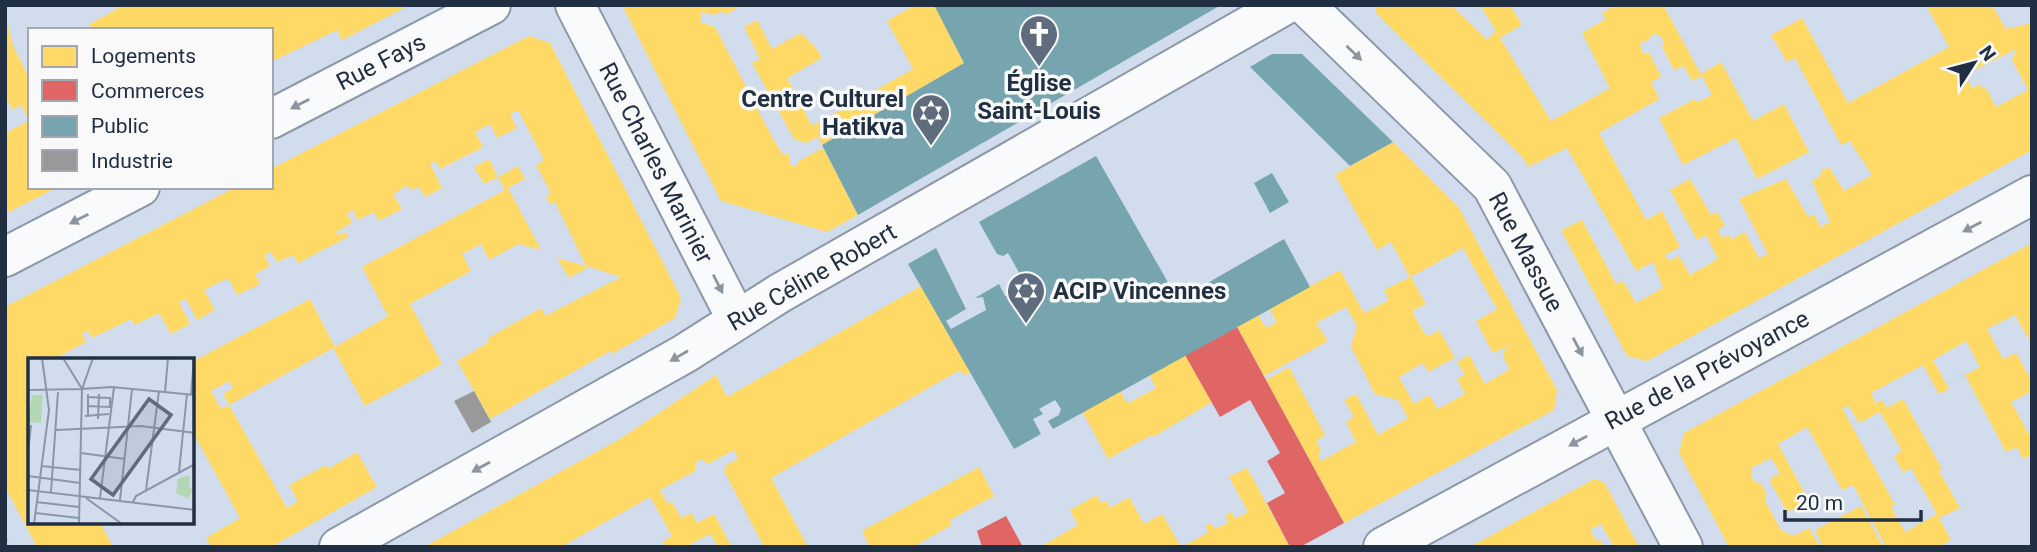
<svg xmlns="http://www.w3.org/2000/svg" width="2037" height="552" font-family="Roboto,sans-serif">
<rect width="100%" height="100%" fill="#d1dced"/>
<g fill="#ffd966" fill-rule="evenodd">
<polygon points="124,5 410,5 342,40 337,30 271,62 271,30 92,30 90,24"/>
<polygon points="622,5 743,5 725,15 723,11 714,15 702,12 700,22 715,27 772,137 783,155 788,153 790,158 789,164 797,166 797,162 823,148 858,215 827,232 721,201"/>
<polygon points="915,5 934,5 964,63 822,145 818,137 806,143 794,139 752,63 760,59 744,27 757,20 772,49 801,33 816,48 822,58 787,78 812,126 913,69 887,21"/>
<path d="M1376,5H1451L1487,40L1496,31L1480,5H1510L1522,25L1500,38L1551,121L1610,88L1582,33L1606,19L1602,13L1616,5H1663L1702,76L1692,81L1684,66L1674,70L1662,47L1664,42L1660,35L1653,34L1646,42L1643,40L1640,46L1643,53L1650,54L1661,77L1651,82L1659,99L1599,133L1646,220L1662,211L1680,247L1665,255L1669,261L1679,256L1690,275L1718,259L1706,235L1697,240L1670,190L1690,179L1711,215L1717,212L1725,225L1718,230L1722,238L1729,235L1732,239L1745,232L1759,258L1768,254L1739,199L1786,179L1808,217L1814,214L1820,227L1830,222L1812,181L1822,175L1820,172L1829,167L1844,191L1872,175L1850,141L1841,145L1795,58L1787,62L1771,35L1802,18L1848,103L1949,47L1926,5H1992L2006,29L2032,23V150L1647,361L1627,356L1561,230L1582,220L1616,284L1623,281L1636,303L1663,288L1653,262L1636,271L1567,148L1528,167L1524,159L1376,13ZM2016,49L2012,60L2028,90L1996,107L1985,87L1982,89L1980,84L1972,88L1965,75Z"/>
<polygon points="6,18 13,46 30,80 30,187 58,187 5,214 5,133 29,121 21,105 12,110 5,94"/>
<polygon points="529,36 550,43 681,298 675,318 612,354 610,351 490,419 457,361 489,342 488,338 541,308 545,316 621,277 586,266 555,202 550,204 546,196 551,193 536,165 544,160 518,110 510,114 517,128 497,138 490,124 475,132 483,147 440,169 436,161 430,164 442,188 425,197 419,187 411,190 408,185 393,194 402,209 379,221 374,212 357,220 353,210 347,213 352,223 336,232 338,235 346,232 348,237 298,263 293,255 277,262 271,252 264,255 270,266 255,274 260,284 237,295 228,278 204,290 215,310 197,320 186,299 179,302 190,324 171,334 159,313 135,325 131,319 92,338 88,331 82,334 86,342 52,360 30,360 30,522 100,522 113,547 37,547 5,487 5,307 236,187 271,187 271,169"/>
<polygon points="1721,62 1753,121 1784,104 1809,152 1757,179 1736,138 1683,165 1659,118 1695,99 1697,102 1712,95 1701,74"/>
<path d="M1393,142L1459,208L1557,390L1554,410L1344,523L1266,380L1289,367L1325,435L1316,441L1321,450L1318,456L1321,461L1356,442L1346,422L1354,417L1344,400L1356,394L1378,435L1408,418L1398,400L1375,394L1351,347L1357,326L1346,307L1316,323L1328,341L1264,376L1237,327L1258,315L1266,328L1277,322L1269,308L1340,270L1364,313L1389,300L1384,290L1410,277L1391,242L1377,250L1335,175ZM1463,248L1497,309L1476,321L1493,353L1515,343L1505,349L1503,357L1510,369L1485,384L1469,355L1457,362L1465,375L1457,379L1465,394L1438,409L1429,395L1414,404L1399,377L1423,363L1428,372L1455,358L1439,330L1429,336L1424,333L1412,311L1426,304L1411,277Z"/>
<polygon points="489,159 498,177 484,184 474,167"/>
<polygon points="518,166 525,179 508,188 541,250 519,244 489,260 481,244 462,254 471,271 410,304 442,364 365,406 333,348 229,405 223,394 233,388 229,381 211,391 221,409 229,405 287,508 298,501 289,485 326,465 328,469 357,452 377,487 271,547 211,547 206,538 240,518 192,431 192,362 310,299 335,347 388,316 362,267 505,190 498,177"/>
<path d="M2032,243V345L2015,315L1987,329L2003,359L2016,353L2032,382V391L2011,402L2032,440V455L2023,459L2017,447L2006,452L1965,375L1980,367L1966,341L1933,360L1949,389L1939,394L1923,365L1871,393L1876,403L1882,400L1887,408L1903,399L1942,469L1939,471L1960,508L1939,518L1951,540L1938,547H1886L1853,485L1842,490L1807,427L1778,444L1812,507L1801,512L1799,508L1787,511L1770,482L1771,478L1780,473L1771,458L1751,468V476L1754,482L1761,483L1766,493L1765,501L1781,530L1793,536L1809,528L1820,547H1729L1679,453L1684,433ZM1849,406L1859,423L1880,412L1902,451L1894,456L1903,473L1911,468L1937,514L1905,532L1891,507L1895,505L1842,408Z"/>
<polygon points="557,258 586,266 587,268 569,278"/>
<polygon points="921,286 970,372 964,375 960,370 771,478 808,547 764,547 724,471 726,465 738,459 734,450 708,464 702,459 695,463 695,471 660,490 668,504 672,502 681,518 691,513 697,523 714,514 732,547 718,547 710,534 685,547 666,547 663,541 672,536 650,497 561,547 424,547 618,440 716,375 727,397"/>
<polygon points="1185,355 1212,402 1153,437 1152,435 1108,459 1082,411 1120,391 1127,403 1134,400 1156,388 1149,375"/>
<polygon points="979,467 994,496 950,520 952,525 913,547 870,547 862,531"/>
<polygon points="1247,468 1290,547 1182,547 1209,532 1205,526 1211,523 1215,529 1229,522 1225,515 1232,512 1235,519 1248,512 1229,477"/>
<polygon points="1594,479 1604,482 1639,547 1614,547 1601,524 1590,530 1596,541 1600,539 1604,547 1470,547"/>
<polygon points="1097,495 1101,503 1106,500 1110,508 1129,497 1144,524 1162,514 1181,547 1040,547 1078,525 1070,510"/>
<polygon points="1861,506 1883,547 1823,547 1815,530"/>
</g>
<g fill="#e06666">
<polygon points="1237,327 1344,523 1300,547 1290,547 1267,503 1285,493 1267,461 1280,453 1250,400 1220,417 1185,355"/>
<polygon points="1006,516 1023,547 982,547 977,531"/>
</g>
<g fill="#76a5af">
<polygon points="934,5 1221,5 858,215 822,145 964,63"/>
<polygon points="1272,54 1302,54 1393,142 1350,166 1250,67"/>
<polygon points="1096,156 1178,300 1284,239 1310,287 1053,429 1048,421 1059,415 1061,409 1055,400 1039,409 1043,414 1033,419 1041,434 1014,449 908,264 936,248 966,309 946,321 951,329 986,310 983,297 975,298 999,284 1005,296 1008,295 1017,309 1034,299 1008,253 1003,256 997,254 979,222"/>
<polygon points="1272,173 1289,202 1270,213 1254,183"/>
</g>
<polygon fill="#999" points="474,391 491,422 472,433 454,401"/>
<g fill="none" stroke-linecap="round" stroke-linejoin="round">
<defs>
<g id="street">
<polyline points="575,5 737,320"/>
<polyline points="1305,5 1492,186 1683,547"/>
<polyline points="271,119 491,5"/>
<polyline points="5,257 140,187"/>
<polyline points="339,547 684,354 780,293 1285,5"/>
<polyline points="1383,547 2032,195"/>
</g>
</defs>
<use href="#street" stroke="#8c97a7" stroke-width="42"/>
<polyline stroke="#b8bfc7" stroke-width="4.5" stroke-dasharray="3.5 5" stroke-linecap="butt" points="5,538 10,547"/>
<use href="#street" stroke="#f8fafc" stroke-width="38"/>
</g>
<defs><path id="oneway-solid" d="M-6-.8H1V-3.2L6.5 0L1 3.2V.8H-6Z" transform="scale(1.75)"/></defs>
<g fill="#8c94a0">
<use href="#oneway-solid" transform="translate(1354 53) rotate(44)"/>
<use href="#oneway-solid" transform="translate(300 104) rotate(153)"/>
<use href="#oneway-solid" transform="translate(79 219) rotate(153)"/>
<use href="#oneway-solid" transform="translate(1972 227) rotate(152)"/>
<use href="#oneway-solid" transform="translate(718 284) rotate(63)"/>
<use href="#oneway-solid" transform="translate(1578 347) rotate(62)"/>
<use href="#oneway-solid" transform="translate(679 356) rotate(150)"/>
<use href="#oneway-solid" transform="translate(1578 441) rotate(151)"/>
<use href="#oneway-solid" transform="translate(481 467) rotate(151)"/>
</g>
<defs>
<symbol id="church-pin" viewBox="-11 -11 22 30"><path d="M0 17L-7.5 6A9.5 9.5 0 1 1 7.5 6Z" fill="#5f6c7e" stroke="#f9f9f9"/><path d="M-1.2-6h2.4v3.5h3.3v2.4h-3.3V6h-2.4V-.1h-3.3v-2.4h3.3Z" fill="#fff"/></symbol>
<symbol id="synagogue-pin" viewBox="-11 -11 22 30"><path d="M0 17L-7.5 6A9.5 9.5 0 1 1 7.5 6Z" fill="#5f6c7e" stroke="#f9f9f9"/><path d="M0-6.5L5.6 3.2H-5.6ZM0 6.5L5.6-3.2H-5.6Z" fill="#fff"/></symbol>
</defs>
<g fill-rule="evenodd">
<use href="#church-pin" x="1017" y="12" width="44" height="60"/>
<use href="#synagogue-pin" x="909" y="91" width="44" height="60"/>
<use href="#synagogue-pin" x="1004" y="269" width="44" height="60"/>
</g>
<g text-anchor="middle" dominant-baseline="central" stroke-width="7" stroke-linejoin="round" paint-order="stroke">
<g font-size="24" fill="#212f43" stroke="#f9f9f9">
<text transform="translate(381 62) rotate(-27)">Rue Fays</text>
<text transform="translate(656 163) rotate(63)">Rue Charles Marinier</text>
<text transform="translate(1526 252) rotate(62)">Rue Massue</text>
<text transform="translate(812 277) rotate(-30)">Rue Céline Robert</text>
<text transform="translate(1707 370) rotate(-28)">Rue de la Prévoyance</text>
</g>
<g font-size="24" font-weight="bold" fill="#212f43" stroke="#f9f9f9">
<text x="1039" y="83">Église<tspan x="1039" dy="28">Saint-Louis</tspan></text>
<text x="904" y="99" text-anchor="end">Centre Culturel<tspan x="904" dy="28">Hatikva</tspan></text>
<text x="1053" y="291" text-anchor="start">ACIP Vincennes</text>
</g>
</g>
<g transform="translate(28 358)">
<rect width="166" height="166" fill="#d1dced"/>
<path d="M4,37H15L13,65L0,64ZM157,118H162L161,130L165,131L160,141L148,135L150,121Z" fill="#b3d6b5"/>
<path fill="none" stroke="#8b97a9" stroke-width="2" d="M35,0L54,31M54,31L65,0M0,32L54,31M137,34L140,0M60,36V58M163,37L166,0M60,39L82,40V49L60,48M57,58L81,56M70,61L71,36M28,72L113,68L167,75M0,94L3,67M53,95L97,101M13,108L53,112M151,114L159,36M0,118L52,125M0,132L167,152M118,132L131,33M23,134L30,34M58,140L94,166M72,140L86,29M92,142L104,31M8,144L51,149M105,144L108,138L167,106M7,155L51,160M6,166L21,52L14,0M51,166L54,31L84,29L167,37"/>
<path fill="#5f6c7e" fill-opacity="0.15" stroke="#5f6c7e" stroke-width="3.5" d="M121,41L143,57L85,137L63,121Z"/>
<rect width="166" height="166" fill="none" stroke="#212f43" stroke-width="3.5"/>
</g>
<rect width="2037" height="552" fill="none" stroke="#212f43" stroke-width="14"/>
<rect x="28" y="28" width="245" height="161" fill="#f9f9f9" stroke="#a3a8b0" stroke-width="2"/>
<rect x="42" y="46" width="35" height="21" fill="#ffd966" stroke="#a3a8b0" stroke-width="2"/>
<text x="91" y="63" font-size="21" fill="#212f43">Logements</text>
<rect x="42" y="80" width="35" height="21" fill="#e06666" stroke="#a3a8b0" stroke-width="2"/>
<text x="91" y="98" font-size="21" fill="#212f43">Commerces</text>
<rect x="42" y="116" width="35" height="21" fill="#76a5af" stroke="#a3a8b0" stroke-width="2"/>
<text x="91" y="133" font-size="21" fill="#212f43">Public</text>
<rect x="42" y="150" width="35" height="21" fill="#999999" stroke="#a3a8b0" stroke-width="2"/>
<text x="91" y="168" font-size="21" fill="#212f43">Industrie</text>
<g transform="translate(1974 63) rotate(54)" stroke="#f9f9f9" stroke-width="5" paint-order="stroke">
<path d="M0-5L12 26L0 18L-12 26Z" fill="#212f43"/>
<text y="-10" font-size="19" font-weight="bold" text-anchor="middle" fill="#212f43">N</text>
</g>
<path d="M1785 510v10h136v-10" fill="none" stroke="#212f43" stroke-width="3.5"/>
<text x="1796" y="510" font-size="21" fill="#212f43" stroke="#f9f9f9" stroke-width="5" paint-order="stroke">20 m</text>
</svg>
